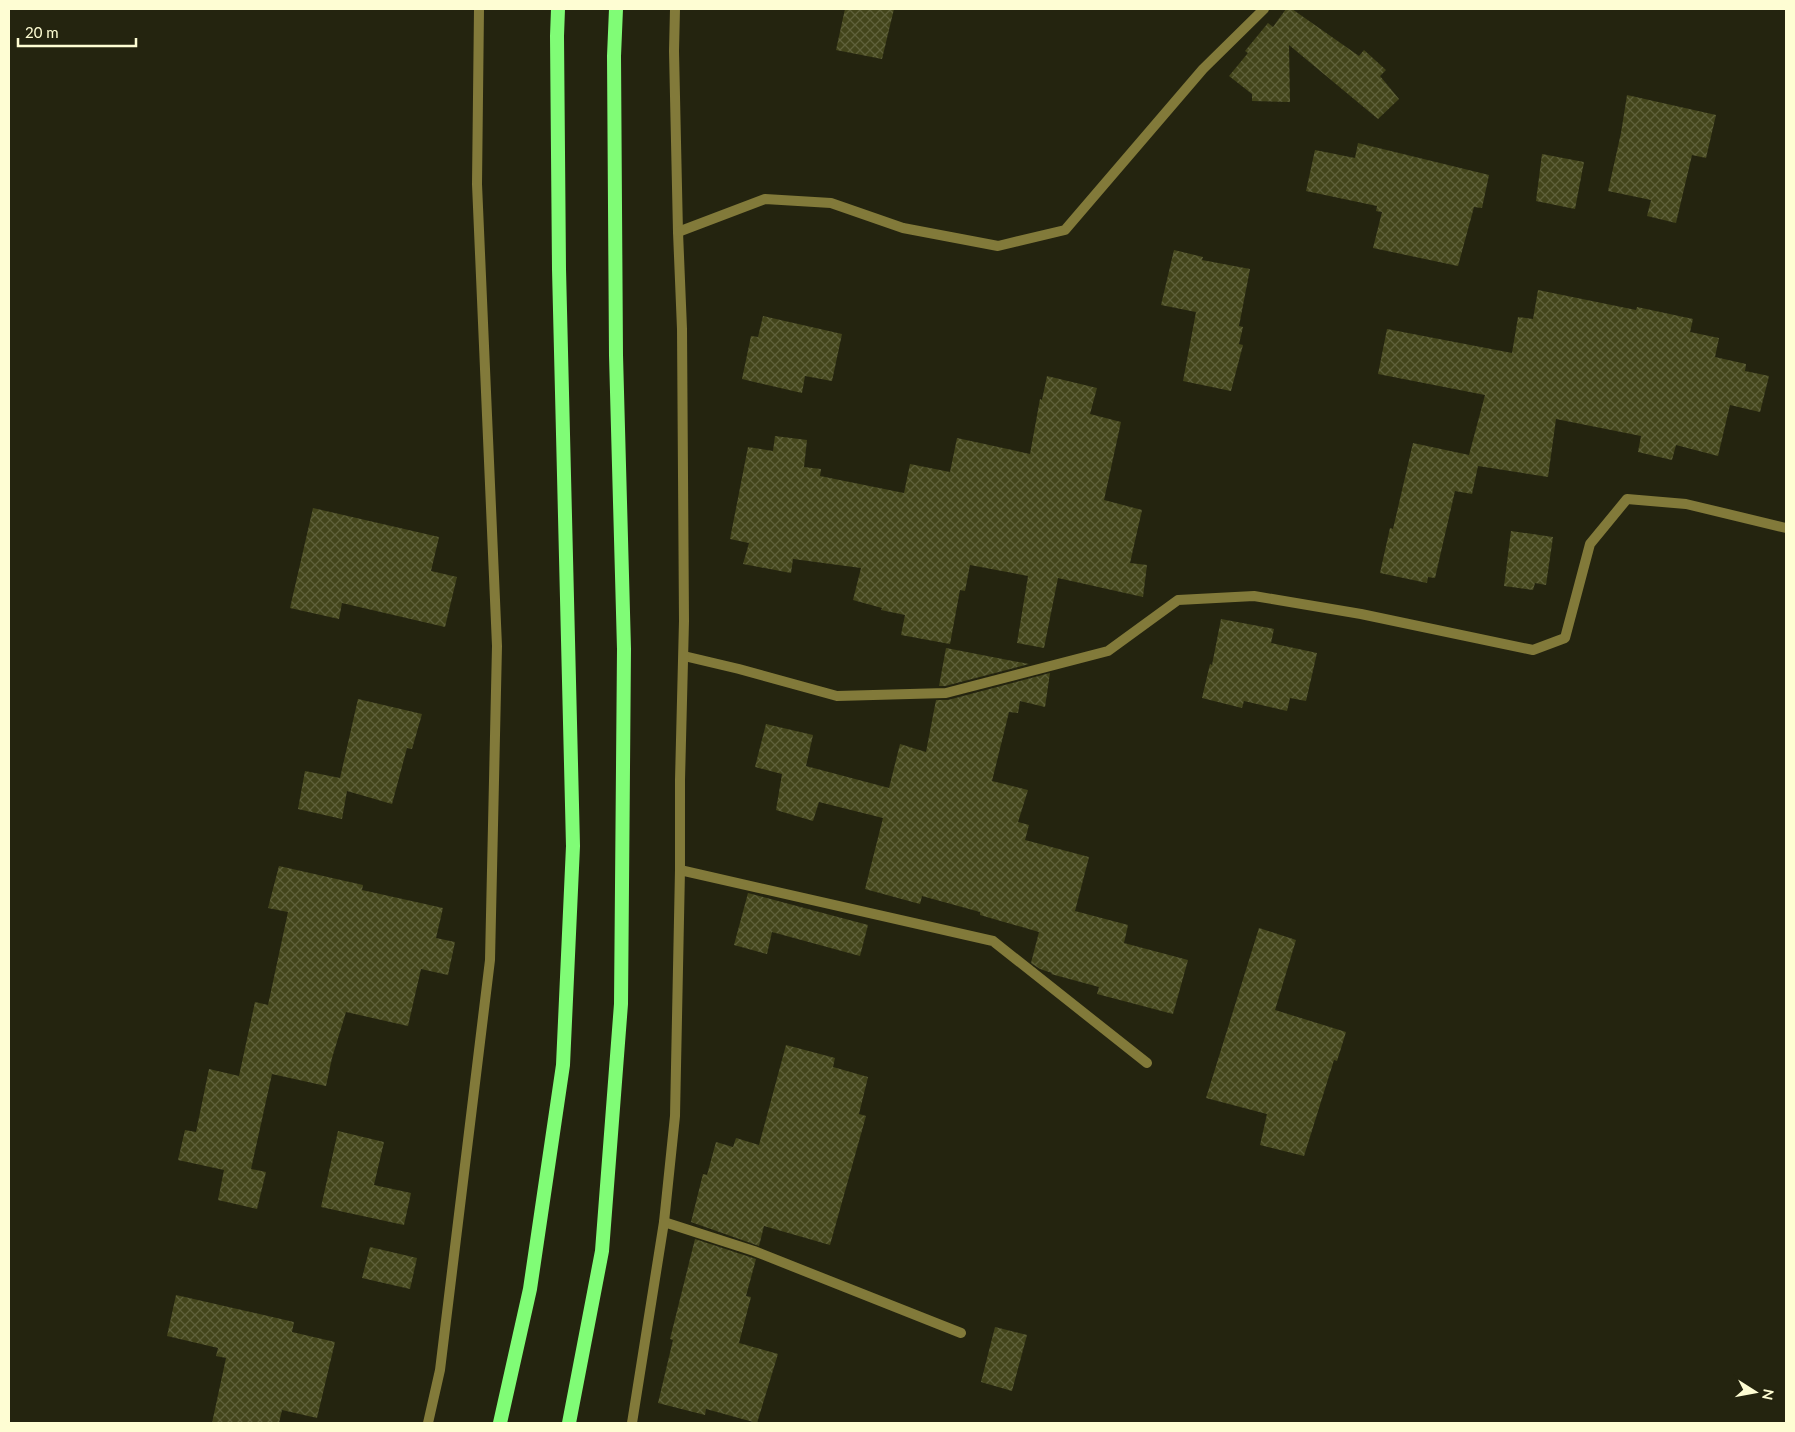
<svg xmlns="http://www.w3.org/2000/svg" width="1795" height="1432" font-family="Lato,sans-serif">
<defs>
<pattern id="building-cross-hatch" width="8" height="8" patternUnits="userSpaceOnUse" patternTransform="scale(1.25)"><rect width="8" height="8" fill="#43451b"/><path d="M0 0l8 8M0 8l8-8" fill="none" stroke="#5f613b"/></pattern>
</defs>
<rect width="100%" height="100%" fill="#24240f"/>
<g fill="url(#building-cross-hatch)">
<polygon points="845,9 894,9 882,59 836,50"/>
<polygon points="1286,9 1292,9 1359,56 1364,50 1386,70 1380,76 1399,99 1378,119 1289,45 1290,102 1252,101 1252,94 1229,76 1248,53 1245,51 1268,23 1273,27"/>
<polygon points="1627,95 1716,115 1706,158 1692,155 1676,223 1647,216 1651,200 1608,191 1621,133"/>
<polygon points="1358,143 1489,175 1482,208 1474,207 1458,266 1373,248 1382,212 1376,211 1377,206 1306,191 1315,150 1355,158"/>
<polygon points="1542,154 1584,162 1575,209 1536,201"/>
<polygon points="1174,250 1203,257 1202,260 1250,269 1239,326 1243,327 1239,344 1243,345 1231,391 1183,381 1196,312 1161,305"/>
<polygon points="1538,290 1636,310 1637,307 1693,319 1690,332 1719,338 1715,357 1746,364 1745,371 1769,376 1760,412 1730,405 1718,456 1676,445 1672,460 1638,452 1641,436 1556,419 1548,477 1478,466 1472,494 1455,491 1435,578 1428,577 1427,583 1380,573 1390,528 1393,529 1413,443 1469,455 1485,395 1378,374 1387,329 1512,353 1518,317 1533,319"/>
<polygon points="763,316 842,334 832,381 805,376 802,393 742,379 751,336 758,337"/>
<polygon points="1047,376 1097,388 1090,414 1121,422 1104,500 1142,510 1130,563 1147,565 1143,597 1058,578 1044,648 1017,643 1028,576 970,565 965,591 960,590 950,644 901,635 905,615 881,610 882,608 853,600 861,568 793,559 791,573 743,564 749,543 730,539 748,447 773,451 775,436 807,440 804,467 821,469 820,476 904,493 910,464 950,472 957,438 1030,454 1040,399 1042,400"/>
<polygon points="313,508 439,537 431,571 457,577 445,627 342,603 339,619 290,608"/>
<polygon points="1511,531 1553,537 1546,585 1535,583 1533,590 1504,586"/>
<polygon points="1221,619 1274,629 1271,643 1317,653 1306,701 1290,698 1287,711 1244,701 1242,708 1202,698 1210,664 1212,665"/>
<polygon points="946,648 1029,664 945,686 939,686"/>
<polygon points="1050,673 1045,707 1020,701 1018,713 1009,712 992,781 1028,790 1018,822 1029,825 1025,840 1089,857 1075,911 1128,925 1124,943 1188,960 1173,1014 1097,994 1099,987 1051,974 1052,973 1040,969 1031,963 1039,932 980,915 980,912 922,896 920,904 865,889 883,818 819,802 813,821 776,810 782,774 755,767 766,724 813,735 806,766 889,788 900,744 926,752 936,700 948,700"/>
<polygon points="358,699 422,714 412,749 407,748 392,804 347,791 342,819 298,809 305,771 340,778"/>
<polygon points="279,866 363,885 362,890 443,908 436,938 455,942 448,975 421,969 408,1026 346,1012 332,1058 326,1086 272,1074 251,1169 266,1172 257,1209 218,1200 224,1170 178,1160 185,1130 196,1132 209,1069 239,1076 255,1002 268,1005 288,912 268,908"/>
<polygon points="748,893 868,925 860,956 772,932 767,954 734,945"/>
<polygon points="1259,928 1296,940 1275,1010 1346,1032 1337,1061 1334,1060 1304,1156 1260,1145 1267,1114 1206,1098"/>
<polygon points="786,1045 835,1058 833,1067 868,1077 859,1114 866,1116 830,1245 764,1226 759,1246 691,1222 703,1174 707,1175 716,1142 733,1147 736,1138 759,1145"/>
<polygon points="338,1131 384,1142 374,1185 411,1193 404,1225 321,1207"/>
<polygon points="695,1239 756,1259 746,1296 751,1297 739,1343 778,1354 757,1423 706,1409 705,1415 658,1403 673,1340 670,1339"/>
<polygon points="370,1247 417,1258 410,1289 362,1278"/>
<polygon points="176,1295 294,1322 292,1332 335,1342 317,1418 282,1410 279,1423 212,1423 226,1358 216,1356 218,1348 167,1336"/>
<polygon points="995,1327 1027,1335 1012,1391 981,1382"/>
</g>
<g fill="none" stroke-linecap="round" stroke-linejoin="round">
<g stroke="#827a3a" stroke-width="10">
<polyline points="684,656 739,669 837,696 946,693 1108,651 1178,600 1254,596 1361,614 1533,650 1565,638 1590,544 1627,499 1686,504 1786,528"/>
<polyline points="680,870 993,941 1147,1063"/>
<polyline points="664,1222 754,1251 961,1333"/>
<polyline points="428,1423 440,1370 490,960 497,646 477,184 479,9"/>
<polyline points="632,1423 664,1222 675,1116 680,870 680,780 684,621 682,329 678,232 674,51 675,9"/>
</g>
<polyline stroke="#827a3a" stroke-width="10" points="678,232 765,199 831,203 903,228 998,246 1065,230 1203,69 1264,9"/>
<g stroke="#80fc76" stroke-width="14">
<polyline points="500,1423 530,1289 563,1065 573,846 559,269 557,36 558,9"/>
<polyline points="569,1423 602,1251 621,1004 624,649 616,355 614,56 616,9"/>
</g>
</g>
<rect width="1795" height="1432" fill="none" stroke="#fefdd3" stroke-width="20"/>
<g transform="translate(1755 1392) rotate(101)" stroke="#24240f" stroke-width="4" paint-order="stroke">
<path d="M0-4L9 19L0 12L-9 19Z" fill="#fefdd3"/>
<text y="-8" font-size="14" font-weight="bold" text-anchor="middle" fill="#fefdd3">N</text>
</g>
<path d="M18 38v8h118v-8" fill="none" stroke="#fefdd3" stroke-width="2.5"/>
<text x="25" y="38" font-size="15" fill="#fefdd3" stroke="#24240f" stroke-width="4" paint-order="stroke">20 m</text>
</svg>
